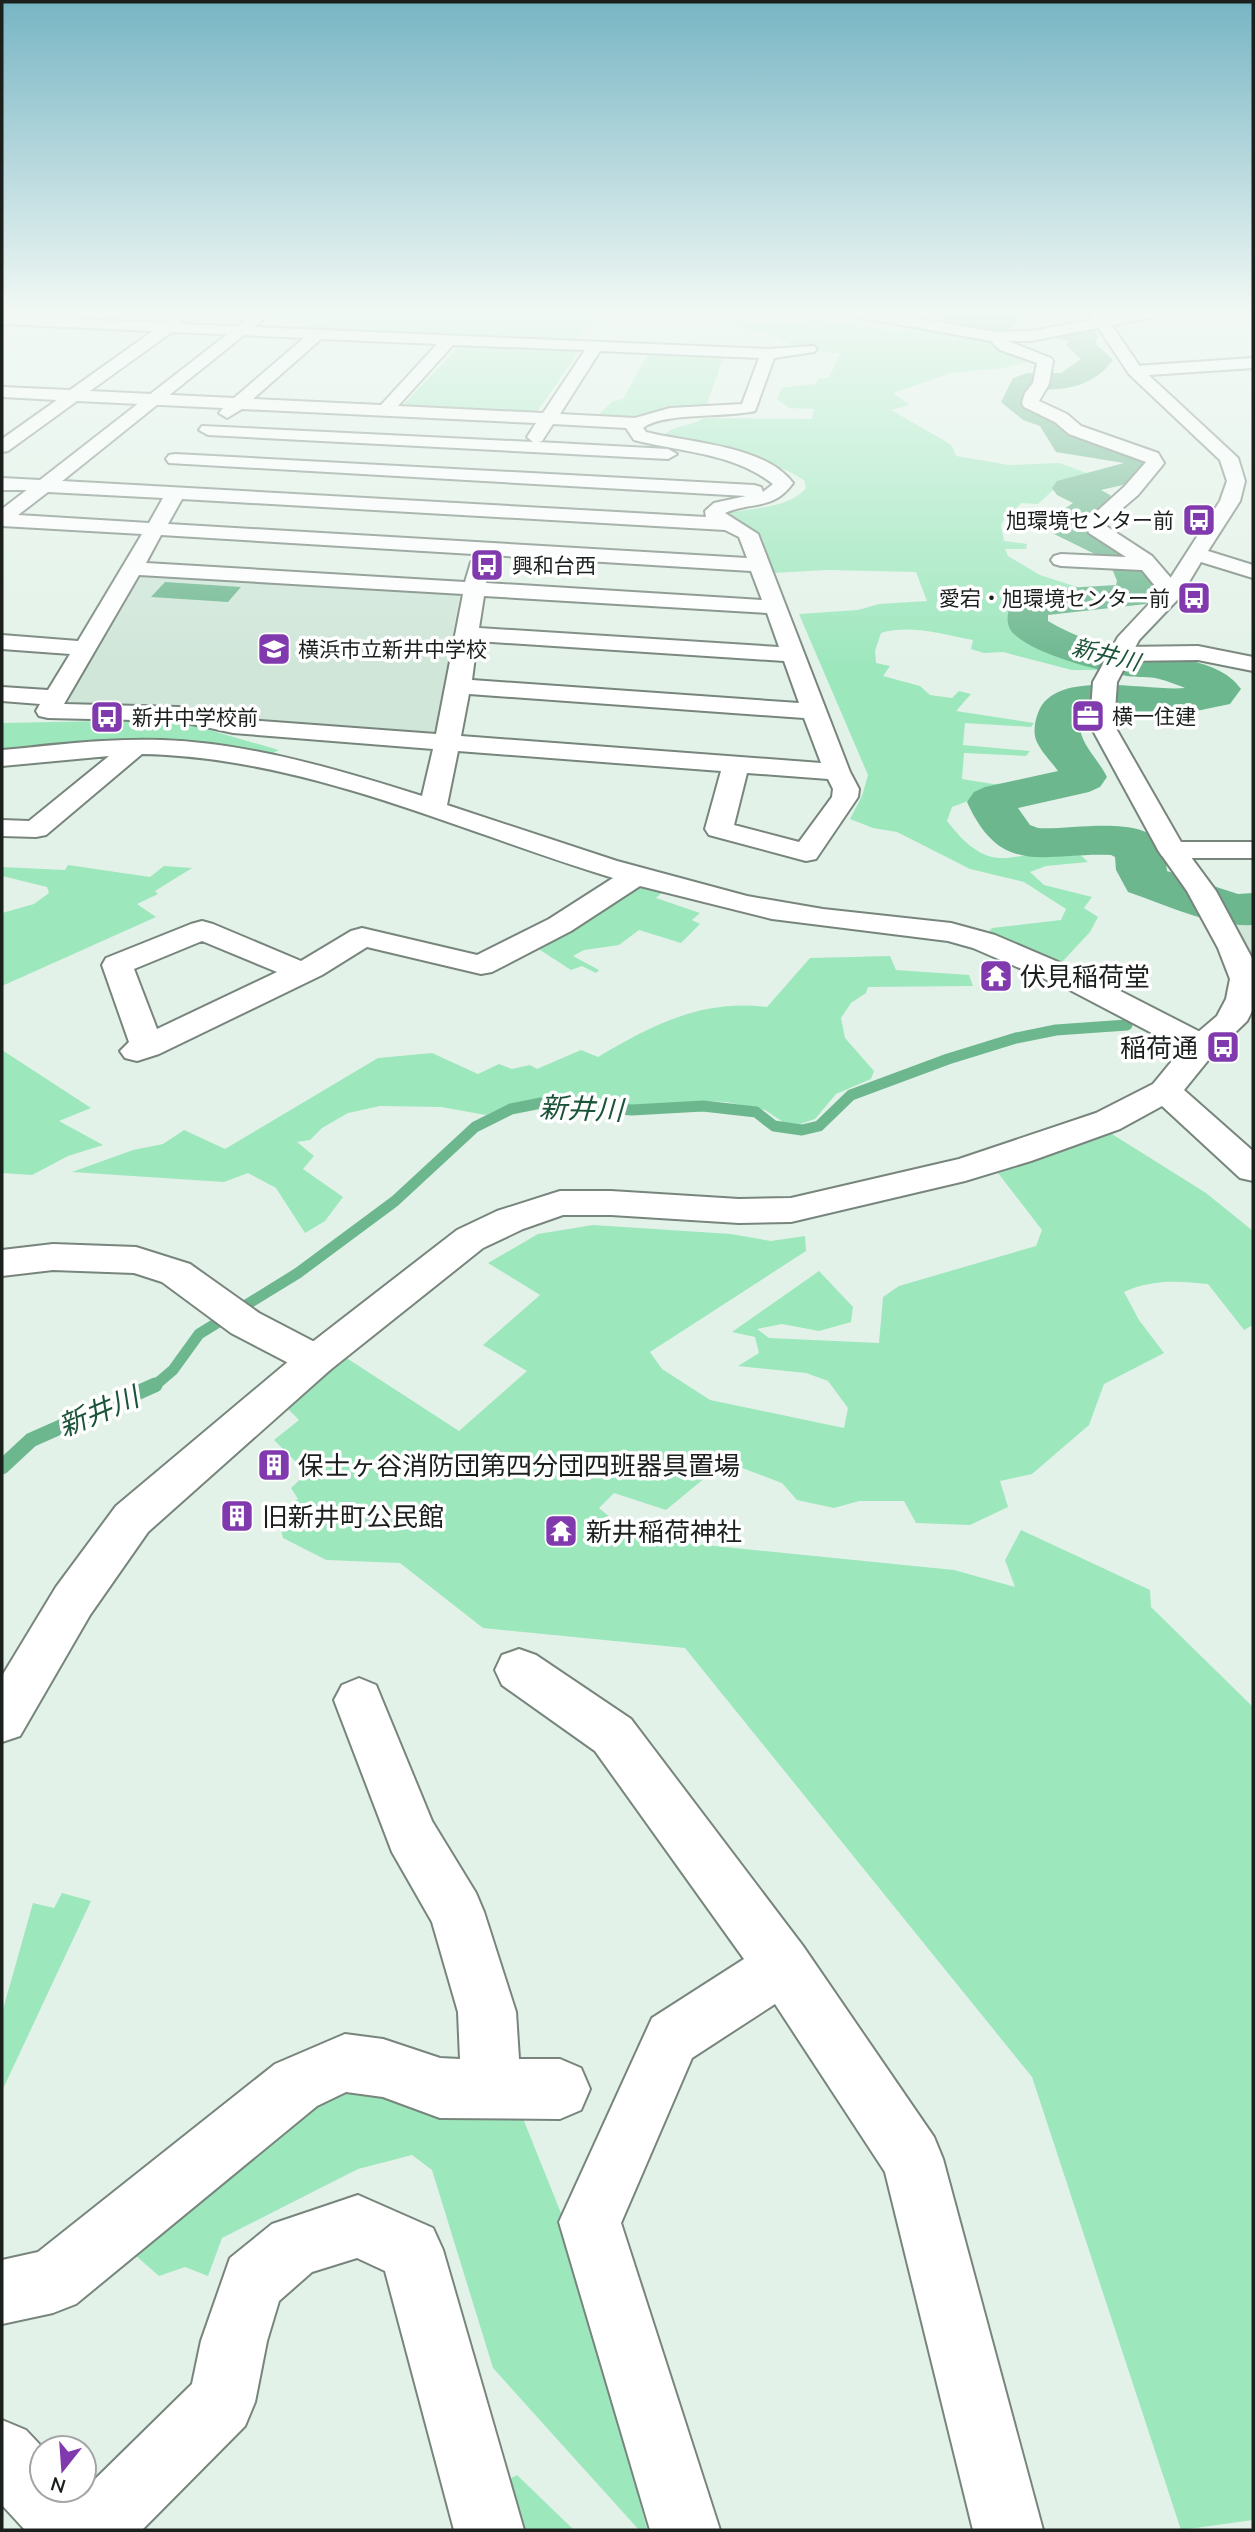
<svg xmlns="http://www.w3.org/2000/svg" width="1255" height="2532" font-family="Mulish,'Noto Sans JP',sans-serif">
<rect width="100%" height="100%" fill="#e3f2e8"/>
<g fill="#d0e6d9">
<polygon points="139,575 452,591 460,595 435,732 421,737 75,707 66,703"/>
<polygon points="1253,915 1253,961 1226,917"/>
</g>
<g fill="#9de7bd">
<path d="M283,311H559L599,321L625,314L618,311L666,314H640L638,319C613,315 586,325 570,344L296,331L305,323L271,321Z"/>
<path d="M725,319L773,326L818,320L895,331L932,329L985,337L1032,361L1003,368L951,373L893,393L910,405L891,410L945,441L952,446L956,456L1009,465L1059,463L1101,478L1052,491L1038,504L1021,503L1015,510H1009L1001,525L1004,541L1027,544L1026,549H1005L1008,556L1040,575L1077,587V594L1036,601L1020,607L1018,616C1030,645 1075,651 1103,659L1098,670H1072L1003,652L984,653L971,649L973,640C944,635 911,624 881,633L875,651L876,663L890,666L883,676L920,686L930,695L952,698L959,691L971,694L956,711L1034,723L1031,727L965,723L963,745L1030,751L1026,756L964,753L962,779L993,784L1065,782L1077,787L1013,802L968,801L952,807L947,821C995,883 1012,848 1075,850L1088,862L1046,866L1030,872L1044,885L1092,897L1084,908L1098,917L1090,932L1063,961L1052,962L985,936L992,928L1061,920L1066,909L1024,882L970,869L897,832L873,828L850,819L862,796L868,775L799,614L858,610L879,604L927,601L916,572L828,570L772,573L726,517L728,513C751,508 791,508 806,488L804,480C761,454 714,447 666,437L665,434C677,424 693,426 704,418L812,419L814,409L789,408L777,399L782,388L815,384L819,378H829L840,354L795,348L776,336L717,322Z"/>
<polygon points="460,345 579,351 535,415 400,408"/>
<path d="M648,354L723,358L705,410C668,412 632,420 595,418L613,401L623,399Z"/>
<polygon points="103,721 178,721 279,750 263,758 38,750 2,753 2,723"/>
<polygon points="68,865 150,877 164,866 192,868 155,891 158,894 137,904 156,917 2,986 2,913 34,904 49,893 47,887 2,876 2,867 65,870"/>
<polygon points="645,881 667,888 656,898 700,913 692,920 700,924 681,943 639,930 619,945 584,950 573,956 599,970 596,973 582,966 571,970 537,948 593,919"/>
<path d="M890,956L896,970L969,975L973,986L868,987L866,993L851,1003L841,1018L845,1038L874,1071L871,1079L836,1094L815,1119L800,1124L783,1122L765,1110L726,1102L699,1101L634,1106L541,1098L510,1104L486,1115L441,1107L380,1106L348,1113L322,1128L310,1140L297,1142L314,1156L303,1169L343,1197L325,1221L305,1233L276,1188L248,1173L224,1182L72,1172L133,1150L163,1144L184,1130L225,1149L378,1058L432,1053L478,1074L499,1064L512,1069L530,1065L537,1069L581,1050L598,1057C652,1025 702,999 767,1007L810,958Z"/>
<polygon points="2,1050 91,1108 59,1121 103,1145 68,1156 32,1175 2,1173"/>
<path d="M1112,1134L1206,1193L1253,1231V1325L1244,1330L1208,1284C1177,1281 1153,1279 1124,1292L1139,1320L1164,1353L1104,1384L1089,1425L1032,1474L1000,1481L1008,1507L970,1525L916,1523L904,1501H859L834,1508L797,1500L782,1483L737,1466L706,1477L666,1510L614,1493L599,1508L635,1538L954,1570L1015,1587L1005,1560L1021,1530L1150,1590L1151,1607L1253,1707V2520L1181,2530L1032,2077L685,1648L483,1628L400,1563L326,1560L283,1538L277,1513L298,1499L291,1488L307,1473L274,1440L299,1420L282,1403L345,1357L459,1431L527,1371L483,1345L540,1295L488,1263L538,1234L593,1225L731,1234L771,1241L805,1236L806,1251L650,1352L662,1369L710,1400L844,1428L848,1408L828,1381L806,1373L738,1366L759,1353L755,1337L732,1332L819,1271L853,1307L851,1322L819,1331L782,1324L757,1329L769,1338L879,1343L883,1297L899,1286L1036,1246L1042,1230L998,1173Z"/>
<polygon points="62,1893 91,1901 2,2091 2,2013 33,1903 54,1908"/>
<polygon points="375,2080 454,2119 522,2116 569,2233 647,2529 639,2530 493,2368 432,2170 412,2155 358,2169 222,2238 208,2276 185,2267 159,2276 127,2248 319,2091"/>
<polygon points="517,2475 574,2530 514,2530 500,2484"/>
</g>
<g fill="#6db78f">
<path d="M992,311H1023C1010,335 1003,333 979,329Z"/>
<polygon points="165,582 241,587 228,602 151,597"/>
</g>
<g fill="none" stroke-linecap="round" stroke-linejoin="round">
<polyline stroke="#6db78f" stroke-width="11" points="153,1387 173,1370 199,1334 298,1273 395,1201 475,1127 511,1109 541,1103 632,1110 703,1106 756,1112 774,1126 802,1130 819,1126 851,1095 948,1059 1016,1038 1056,1030 1127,1025"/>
<polyline stroke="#6db78f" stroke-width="15" points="2,1467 31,1440 155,1385"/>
<g fill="#6db78f" fill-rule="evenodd">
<polygon points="928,311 973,311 985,314 989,320 985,326 976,328 931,316"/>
<path d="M1065,324L1094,330L1098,336L1095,343L1113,360C1094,387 1065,390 1035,390L1032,399L1062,414L1078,437C1102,440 1142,437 1158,460L1149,479L1101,490L1110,495L1115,502L1110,509L1088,524L1138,547L1155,581L1151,596L1146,604L1048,615V621C1070,634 1094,643 1119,649C1155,658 1218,655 1241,689L1230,704L1177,715L1102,710L1081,714C1074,740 1096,755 1107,777L1100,787L1089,792L1018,808L1030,825L1038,828C1068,831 1149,812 1164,849C1167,855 1166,864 1167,871L1238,894L1253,893V925C1211,927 1167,905 1128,892L1116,870L1115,857L1111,855C1044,852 1002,879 967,802L974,792L985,787L1058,771C1051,761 1041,752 1036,740C1033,731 1035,721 1038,713C1054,667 1148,692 1185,688C1177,685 1168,681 1159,679C1149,676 1137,678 1127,676C1097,670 1036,655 1014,634C1004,625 1007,610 1014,600L1066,588L1116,585L1117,581L1109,561L1054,534L1048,527L1057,514L1073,503L1057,495L1052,488L1057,481L1124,463L1056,452L1040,426L1023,420L1001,402L1013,378L1027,373H1061L1081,359L1066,345L1069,341L1056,338L1052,332L1056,326Z"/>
</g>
<defs>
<g id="minor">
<polygon points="840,311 874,311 996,332 1031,331 1138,311 1170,311 1163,315 1031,341 1008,341 1051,358 1053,361 1049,384 1039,401 1067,414 1081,426 1158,453 1164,463 1161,467 1138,495 1105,523 1106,526 1152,556 1183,592 1180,597 1164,597 1142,570 1061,566 1054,564 1051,560 1054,556 1061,554 1126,557 1089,533 1085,522 1124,487 1146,462 1069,434 1055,422 1024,407 1022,403 1025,393 1033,383 1037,363 1000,350 991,341 847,315"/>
<path d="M2,316L165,323L176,318L181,319L182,324L768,349L814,346L817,349L814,352L774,358L755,411C726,418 662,412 643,428L646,432C689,443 765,445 793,483C773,511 752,501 725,513L758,534L850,772L859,789L858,797L816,859L806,861L709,835L705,829L721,771L458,751L447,805L617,861L747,896L823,909L951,923L995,935L1091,976L1214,1039L1218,1046L1214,1053L1202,1056L1190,1053L1068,989L973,948L948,941L772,919L640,886L571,931L492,972L481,974L367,947L322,975L159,1054L137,1061L125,1058L120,1051L129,1042L102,965L106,958L191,924L202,921L213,924L301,961L351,931L362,928L477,955L549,919L613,878C459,831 305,757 142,754L46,835L36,837L2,836V820L29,821L109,756L2,766V750C55,745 108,738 162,740C249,743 340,770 422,796L433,749L233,733L178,721L48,718L39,716L36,711L40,704L2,701V687L48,690L70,654L2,649V635L78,641L142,534L2,526V509L37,482L44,480L706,517L705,511L714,503L746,496L169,463L166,459L169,455L175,454L754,485L761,487L763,492L773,484C734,453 681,452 634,440L626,428L553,424L542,441L538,442L668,449L677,454L668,459L208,435L199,430L202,426L533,442L527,437L536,423L242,409L227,418L219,413L223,408L77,401L8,451L2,452V439L57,400L2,397V387L70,390L153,331L2,324ZM172,332L304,338L234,398L90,391ZM321,339L437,344L381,405L253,399ZM453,345L585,350L543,413L398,406ZM600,351L759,358L742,404L670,408L635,418L560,414ZM48,492L163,498L149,523L18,515ZM182,499L725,530L739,537L747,558L168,524ZM161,535L751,571L762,600L486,583L488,566L485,562H471L465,582L146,563ZM139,575L463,594L436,734L233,719L178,707L64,704ZM484,596L767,613L779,647L479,628ZM477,641L784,661L799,703L472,680ZM469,694L804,718L821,763L461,736ZM747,773L828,779L833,789L832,797L799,842L734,825ZM202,941L277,972L157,1029L134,969Z"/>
<polygon points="1253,358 1253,368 1135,376 1127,371 1135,366"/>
<polygon points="1198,646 1253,657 1253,671 1198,660 1122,661 1114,659 1110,654 1114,649 1122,647"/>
<polygon points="1172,842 1253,842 1253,858 1172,858 1162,856 1158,850 1162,844"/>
<polygon points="53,1244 136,1247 190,1264 259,1313 330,1350 336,1360 330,1370 316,1375 302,1370 231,1333 162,1282 134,1273 53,1270 2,1276 2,1250"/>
<polygon points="519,1649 536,1655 631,1719 803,1946 934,2137 943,2159 1043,2530 973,2530 885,2172 775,2004 692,2058 621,2223 720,2530 650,2530 559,2222 652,2018 744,1959 595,1751 502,1685 495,1670 502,1655"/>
<polygon points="359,1678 376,1685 432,1821 476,1893 484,1912 516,2012 519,2059 560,2059 581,2068 590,2089 581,2110 560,2119 440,2118 383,2097 346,2092 317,2106 76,2304 53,2313 2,2324 2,2260 38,2252 275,2064 345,2034 383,2039 440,2058 460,2059 458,2012 432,1922 392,1852 334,1700 342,1685"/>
<polygon points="358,2195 433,2228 443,2250 524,2530 454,2530 385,2271 357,2258 312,2272 279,2301 267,2341 255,2402 245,2426 142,2530 25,2530 2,2505 2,2420 26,2430 43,2448 42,2490 84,2490 192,2384 201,2341 230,2258 272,2224"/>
</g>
<g id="tertiary">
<polygon points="257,311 274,311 51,490 2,490 2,478 40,480"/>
<polygon points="1087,311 1102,311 1141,368 1238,458 1245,481 1240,501 1208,551 1253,565 1253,578 1201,562 1180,597 1139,640 1117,682 1114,725 1185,849 1216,891 1253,960 1253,1009 1247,1021 1214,1053 1184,1090 1253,1151 1253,1181 1240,1178 1162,1106 1120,1129 1031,1161 965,1181 791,1222 739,1223 611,1215 563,1215 523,1229 483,1248 330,1370 148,1532 90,1615 20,1736 2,1742 2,1676 56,1587 116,1506 302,1350 457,1230 497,1211 560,1191 611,1191 739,1199 791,1198 959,1159 1096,1113 1153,1084 1190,1039 1217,1016 1226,999 1230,979 1218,948 1187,891 1158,850 1090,725 1093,682 1118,637 1164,588 1220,501 1227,481 1220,460 1129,374"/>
</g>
</defs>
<use href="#minor" stroke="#77857c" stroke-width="4"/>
<use href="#tertiary" stroke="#77857c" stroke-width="4"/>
<use href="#minor" fill="#fff" fill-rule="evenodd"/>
<use href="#tertiary" fill="#fff" fill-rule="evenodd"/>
</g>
<linearGradient id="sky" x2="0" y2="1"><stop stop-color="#77b5c4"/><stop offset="0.47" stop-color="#f2f9f5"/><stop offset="1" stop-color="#f2f9f5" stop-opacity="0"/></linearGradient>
<rect width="1255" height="666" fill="url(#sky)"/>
<defs>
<symbol id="bus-square" viewBox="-11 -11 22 22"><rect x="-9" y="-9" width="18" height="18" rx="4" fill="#803aae" stroke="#fff"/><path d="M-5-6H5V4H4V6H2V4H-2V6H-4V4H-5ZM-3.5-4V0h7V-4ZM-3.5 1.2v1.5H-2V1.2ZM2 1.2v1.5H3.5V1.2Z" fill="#fff"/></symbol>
<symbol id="school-square" viewBox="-11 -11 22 22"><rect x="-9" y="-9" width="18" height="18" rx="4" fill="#803aae" stroke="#fff"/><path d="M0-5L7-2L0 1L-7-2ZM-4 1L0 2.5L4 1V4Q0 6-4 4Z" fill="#fff"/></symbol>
<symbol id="office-square" viewBox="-11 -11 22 22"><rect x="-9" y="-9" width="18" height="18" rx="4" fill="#803aae" stroke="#fff"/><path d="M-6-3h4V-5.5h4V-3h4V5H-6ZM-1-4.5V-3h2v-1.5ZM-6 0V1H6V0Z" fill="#fff"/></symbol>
<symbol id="temple-square" viewBox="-11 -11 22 22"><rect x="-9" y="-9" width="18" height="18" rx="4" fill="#803aae" stroke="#fff"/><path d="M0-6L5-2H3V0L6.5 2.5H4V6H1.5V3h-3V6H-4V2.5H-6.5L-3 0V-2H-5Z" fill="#fff"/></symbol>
<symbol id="building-square" viewBox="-11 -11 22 22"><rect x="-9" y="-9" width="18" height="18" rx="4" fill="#803aae" stroke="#fff"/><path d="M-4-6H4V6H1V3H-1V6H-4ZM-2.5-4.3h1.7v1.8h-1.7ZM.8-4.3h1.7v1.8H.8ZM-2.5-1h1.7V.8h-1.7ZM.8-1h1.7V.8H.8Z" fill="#fff"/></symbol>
</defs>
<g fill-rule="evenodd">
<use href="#bus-square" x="1180" y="501" width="38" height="38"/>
<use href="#bus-square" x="468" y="546" width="38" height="38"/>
<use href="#bus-square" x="1175" y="579" width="38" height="38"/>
<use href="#school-square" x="255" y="630" width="38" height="38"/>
<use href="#office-square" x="1069" y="697" width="38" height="38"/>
<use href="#bus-square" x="88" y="698" width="38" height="38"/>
<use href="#temple-square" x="977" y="957" width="38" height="38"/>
<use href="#bus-square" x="1204" y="1028" width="38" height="38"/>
<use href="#building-square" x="255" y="1446" width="38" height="38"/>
<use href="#building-square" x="218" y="1497" width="38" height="38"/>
<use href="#temple-square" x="542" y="1512" width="38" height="38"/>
</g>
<g text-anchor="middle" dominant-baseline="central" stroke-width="7" stroke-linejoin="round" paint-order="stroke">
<g font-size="21" fill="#1b201d" stroke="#fff" text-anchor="start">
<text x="1174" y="520" text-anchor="end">旭環境センター前</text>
<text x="512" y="565">興和台西</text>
<text x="1170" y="598" text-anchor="end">愛宕・旭環境センター前</text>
<text x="298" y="649">横浜市立新井中学校</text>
<text x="1112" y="716">横一住建</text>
<text x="132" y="717">新井中学校前</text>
</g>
<g font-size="23" font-style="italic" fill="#1b5438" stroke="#fff">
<text transform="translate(1106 654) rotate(14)">新井川</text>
</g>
<g font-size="26" fill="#1b201d" stroke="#fff" text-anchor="start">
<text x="1020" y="976">伏見稲荷堂</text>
<text x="1198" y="1047" text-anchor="end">稲荷通</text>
<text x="298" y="1465">保士ヶ谷消防団第四分団四班器具置場</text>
<text x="262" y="1516">旧新井町公民館</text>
<text x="586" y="1531">新井稲荷神社</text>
</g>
<g font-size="28" font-style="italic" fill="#1b5438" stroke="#fff">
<text transform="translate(581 1108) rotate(2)">新井川</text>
<text transform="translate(98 1411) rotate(-23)">新井川</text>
</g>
</g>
<rect width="1255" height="2532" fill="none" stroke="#1b201d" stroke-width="7"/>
<g transform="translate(63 2469) rotate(197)"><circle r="33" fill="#ffffff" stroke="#a4a6a5" stroke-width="2"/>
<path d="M0-5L12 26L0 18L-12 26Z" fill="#803aae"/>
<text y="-10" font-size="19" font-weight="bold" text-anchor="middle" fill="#1b201d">N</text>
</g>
</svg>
